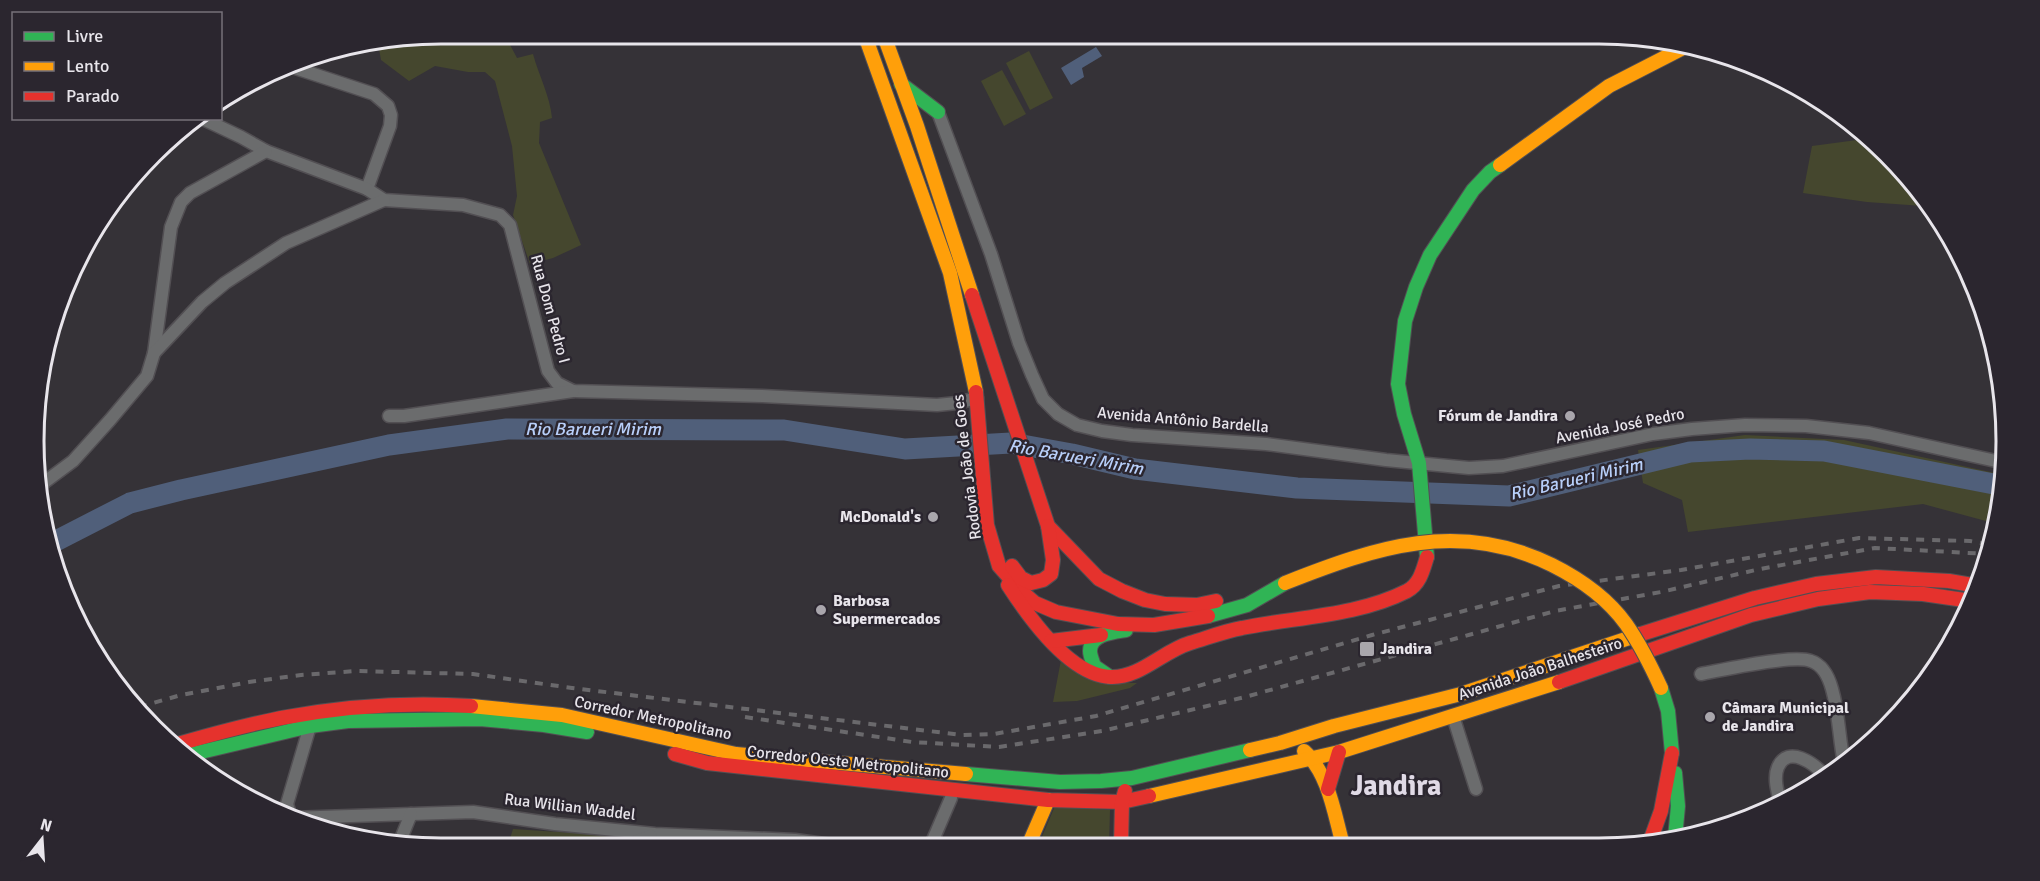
<svg xmlns="http://www.w3.org/2000/svg" width="2040" height="881" font-family="Signika,sans-serif">
<rect width="100%" height="100%" fill="#353237"/>
<g fill="#45472e">
<path d="M441,33H513L508,41L517,58L533,54C539,76 550,96 552,118L540,122L539,143L581,245L553,258L530,264L513,215L517,196L512,146L495,81L485,72H468L435,66L409,81L381,60L378,43Z"/>
<polygon points="1029,51 1053,98 1030,110 1006,63"/>
<polygon points="1002,70 1026,114 1004,126 981,81"/>
<polygon points="1872,138 1923,193 1933,209 1923,206 1867,202 1803,193 1812,146"/>
<polygon points="1745,435 1844,440 2004,475 2003,494 1997,524 1923,504 1688,532 1682,500 1643,483 1638,450"/>
<polygon points="1061,660 1106,683 1137,683 1130,688 1077,701 1053,702"/>
<polygon points="1055,806 1110,810 1109,846 1038,846"/>
<path d="M513,829L620,836L622,841C613,852 526,848 507,848Z"/>
</g>
<polygon fill="#505f7a" points="1096,47 1102,56 1082,68 1084,77 1071,85 1061,68"/>
<g fill="none" stroke-linecap="round" stroke-linejoin="round">
<polyline stroke="#505f7a" stroke-width="21" points="50,544 130,503 181,490 389,445 507,429 784,430 905,449 1011,443 1072,454 1135,469 1297,488 1509,496 1690,452 1750,449 1824,451 2004,486"/>
<defs>
<g id="street">
<polyline points="286,65 374,94 388,106 391,115 390,126 367,189"/>
<polyline points="938,112 991,254 1019,343 1032,375 1043,399 1058,414 1077,425 1102,431 1132,435 1266,444 1386,460 1469,468 1503,466 1653,434 1692,429 1745,425 1806,426 1869,433 2005,463"/>
<polyline points="201,118 241,137 266,151 367,189 384,200 463,205 500,215 510,225 548,371 557,383 573,391 762,396 937,405 957,403 977,398"/>
<polyline points="154,353 171,227 181,202 190,193 266,151"/>
<polyline points="389,416 404,416 573,391"/>
<polyline points="38,487 73,461 110,420 147,376 154,353 202,302 225,283 286,243 384,200"/>
<path d="M1701,674C1723,670 1792,654 1811,661C1823,665 1829,678 1832,689C1839,713 1839,739 1844,763"/>
<polyline points="1453,716 1476,789"/>
<path d="M1781,805C1778,794 1773,778 1778,767C1788,744 1815,764 1825,776"/>
<polyline points="290,818 473,812 555,824 655,834 795,840 846,847"/>
<polyline points="291,818 287,804 310,726"/>
<polyline points="400,841 411,814"/>
<polyline points="621,847 651,836"/>
<polyline points="930,847 951,798"/>
</g>
<g id="fast">
<polyline points="901,84 938,112"/>
<polyline points="1427,557 1419,463 1404,414 1398,384 1405,321 1416,287 1430,255 1473,190 1490,172 1500,165"/>
<polyline points="1208,616 1247,605 1285,583"/>
<path d="M1110,677L1094,666C1093,662 1090,656 1090,651C1090,634 1114,632 1126,630"/>
<polyline points="1661,688 1668,711 1672,753"/>
<polyline points="184,756 310,726 348,721 480,719 544,725 587,732"/>
<polyline points="1675,773 1678,806 1675,838"/>
<polyline points="966,774 1060,782 1101,781 1132,778 1250,750"/>
</g>
<g id="slow">
<polyline points="864,33 950,273 976,392"/>
<polyline points="883,33 917,126 972,295"/>
<polyline points="1500,165 1609,86 1685,47"/>
<polyline points="471,706 562,715 736,754 966,774"/>
<polyline points="1250,750 1280,743 1334,726 1461,694 1641,634"/>
<path d="M1304,751C1329,774 1334,813 1343,845"/>
<polyline points="1149,796 1339,752 1559,682"/>
<polyline points="1028,846 1048,800"/>
</g>
<g id="jam">
<polyline points="972,295 1048,526 1099,579 1122,591 1145,600 1165,604 1197,605 1216,601"/>
<polyline points="976,392 987,525 999,566 1021,591 1035,603 1056,612 1118,624 1154,625 1208,616"/>
<polyline points="1012,566 1021,578 1031,583 1043,580 1051,574 1053,560 1048,526"/>
<path d="M1008,585C1028,616 1070,676 1111,677C1140,678 1163,651 1190,643C1207,638 1225,631 1242,628C1296,617 1358,616 1407,591C1420,584 1423,570 1427,557"/>
<polyline points="1641,634 1755,598 1816,584 1876,577 1949,581 1978,586"/>
<polyline points="1051,641 1101,635"/>
<polyline points="1559,682 1751,615 1818,599 1870,592 1923,594 1971,601"/>
<path d="M171,746C209,735 248,724 287,717C347,706 410,702 471,706"/>
<polyline points="675,754 707,763 1048,800 1122,802 1149,796"/>
<polyline points="1328,789 1339,752"/>
<polyline points="1649,844 1661,811 1672,753"/>
<polyline points="1121,846 1122,802 1125,791"/>
</g>
</defs>
<use href="#street" stroke="#524f53" stroke-width="15"/>
<use href="#fast" stroke="#524f53" stroke-width="16"/>
<use href="#slow" stroke="#524f53" stroke-width="16"/>
<use href="#jam" stroke="#524f53" stroke-width="16"/>
<use href="#street" stroke="#6b6c6d" stroke-width="12"/>
<use href="#fast" stroke="#30b455" stroke-width="14"/>
<use href="#slow" stroke="#ff9f0a" stroke-width="14"/>
<use href="#jam" stroke="#e5322d" stroke-width="14"/>
<g stroke="#6a696c" stroke-width="4" stroke-dasharray="8 8" stroke-linecap="butt">
<polyline points="139,707 181,695 249,682 301,675 356,671 473,674 572,688 962,735 994,734 1096,716 1372,635 1559,586 1681,570 1859,538 1970,541 1992,545"/>
<polyline points="745,717 912,742 999,747 1102,731 1245,697 1555,611 1661,592 1760,569 1875,548 1989,554"/>
</g>
<defs>
<path id="slow-bridge" d="M1285,583C1376,547 1459,519 1552,565C1580,579 1608,599 1626,624C1640,644 1651,666 1661,688"/>
</defs>
<use href="#slow-bridge" stroke="#524f53" stroke-width="16" stroke-linecap="butt"/>
<use href="#slow-bridge" stroke="#ff9f0a" stroke-width="14"/>
</g>
<g fill="#a9a6ac" stroke="#2b262f" stroke-width="2">
<circle cx="1570" cy="416" r="6"/>
<circle cx="933" cy="517" r="6"/>
<circle cx="821" cy="610" r="6"/>
<rect x="1359" y="641" width="16" height="16" rx="3"/>
<circle cx="1710" cy="717" r="6"/>
</g>
<g text-anchor="middle" dominant-baseline="central" stroke-width="5" stroke-linejoin="round" paint-order="stroke">
<g font-size="16" fill="#e8e5eb" stroke="#2b262f">
<text transform="translate(550 309) rotate(75)">Rua Dom Pedro I</text>
<text transform="translate(1183 420) rotate(5)">Avenida Antônio Bardella</text>
<text transform="translate(1620 426) rotate(-11)">Avenida José Pedro</text>
<text transform="translate(967 467) rotate(-97)">Rodovia João de Goes</text>
<text transform="translate(1540 669) rotate(-18)">Avenida João Balhesteiro</text>
<text transform="translate(653 718) rotate(12)">Corredor Metropolitano</text>
<text transform="translate(848 762) rotate(6)">Corredor Oeste Metropolitano</text>
<text transform="translate(570 807) rotate(7)">Rua Willian Waddel</text>
</g>
<g font-size="16" font-weight="bold" fill="#e8e5eb" stroke="#2b262f" text-anchor="start">
<text x="1558" y="416" text-anchor="end">Fórum de Jandira</text>
<text x="921" y="517" text-anchor="end">McDonald's</text>
<text x="833" y="601">Barbosa<tspan x="833" dy="18">Supermercados</tspan></text>
<text x="1380" y="649">Jandira</text>
<text x="1722" y="708">Câmara Municipal<tspan x="1722" dy="18">de Jandira</tspan></text>
</g>
<g font-size="18" font-style="italic" fill="#b8cffa" stroke="#2b262f">
<text x="593" y="429">Rio Barueri Mirim</text>
<text transform="translate(1076 457) rotate(10)">Rio Barueri Mirim</text>
<text transform="translate(1576 479) rotate(-13)">Rio Barueri Mirim</text>
</g>
<g font-size="28" font-weight="bold" fill="#e0dae6" stroke="#2b262f">
<text x="1396" y="786">Jandira</text>
</g>
</g>
<path d="M0 0H2040V881H0ZM441 44H1599A397 397 0 0 1 1996 441V441A397 397 0 0 1 1599 838H441A397 397 0 0 1 44 441V441A397 397 0 0 1 441 44Z" fill="#2b262f" fill-rule="evenodd"/>
<path fill="none" stroke="#e8e5eb" stroke-width="3" d="M441 44H1599A397 397 0 0 1 1996 441V441A397 397 0 0 1 1599 838H441A397 397 0 0 1 44 441V441A397 397 0 0 1 441 44Z"/>
<rect x="12" y="12" width="210" height="108" fill="#2b262f" stroke="#77727a" stroke-width="1.5"/>
<rect x="24" y="32" width="30" height="9" fill="#30b455" stroke="#77727a" stroke-width="1.5"/>
<text x="66" y="42" font-size="18" fill="#e8e5eb">Livre</text>
<rect x="24" y="62" width="30" height="9" fill="#ff9f0a" stroke="#77727a" stroke-width="1.5"/>
<text x="66" y="72" font-size="18" fill="#e8e5eb">Lento</text>
<rect x="24" y="92" width="30" height="9" fill="#e5322d" stroke="#77727a" stroke-width="1.5"/>
<text x="66" y="102" font-size="18" fill="#e8e5eb">Parado</text>
<g transform="translate(42 839) rotate(17)" stroke="#2b262f" stroke-width="4.5" paint-order="stroke">
<path d="M0-4.5L10 22L0 15L-10 22Z" fill="#e8e5eb"/>
<text y="-9" font-size="16" font-weight="bold" text-anchor="middle" fill="#e8e5eb">N</text>
</g>
</svg>
